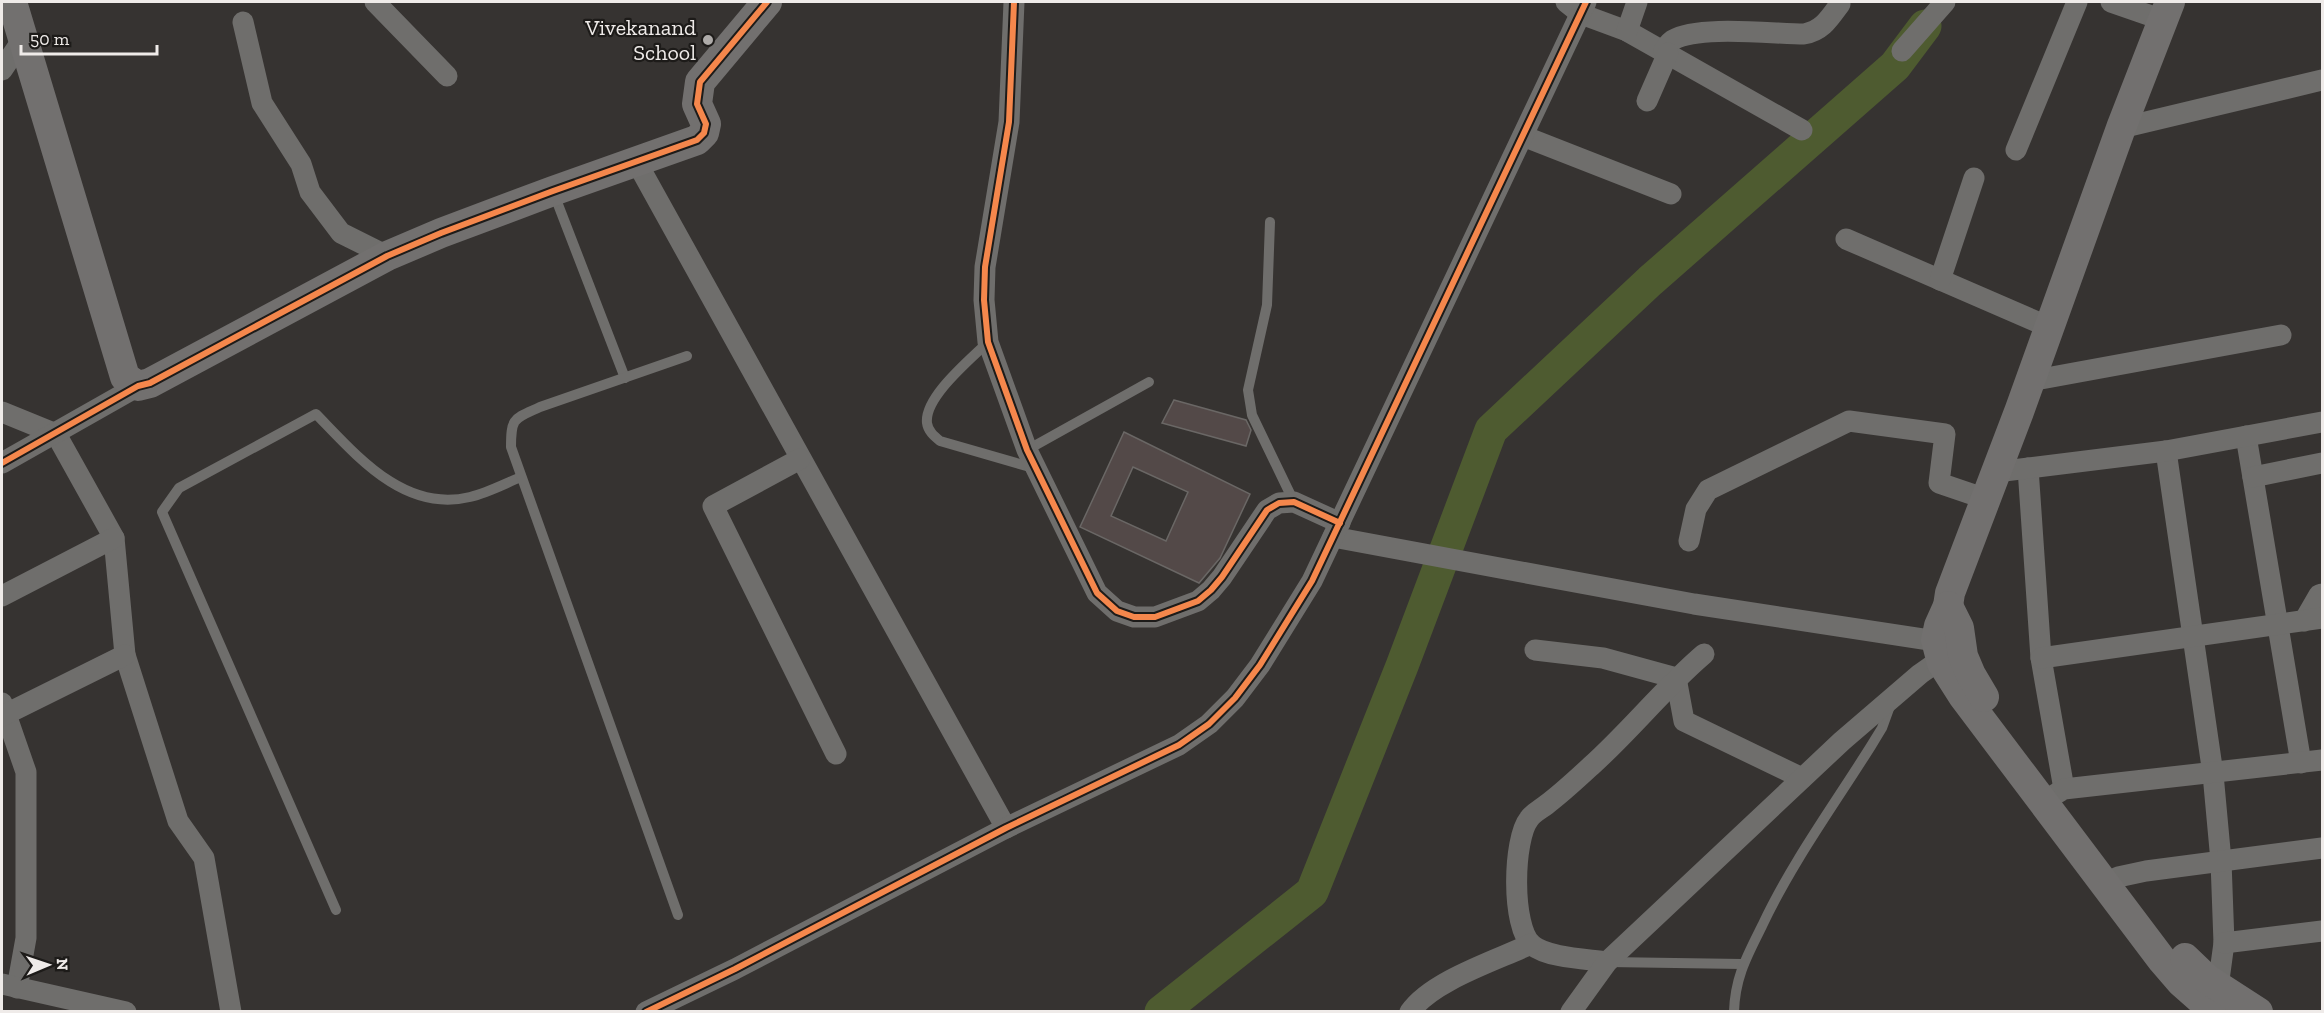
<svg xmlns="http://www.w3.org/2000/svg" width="2324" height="1013" font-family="'Zilla Slab',serif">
<rect width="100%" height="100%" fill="#363331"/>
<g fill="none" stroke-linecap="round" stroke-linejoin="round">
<polyline stroke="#4e5b30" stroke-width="33" points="1161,1012 1312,892 1402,666 1491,430 1650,281 1895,66 1925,26"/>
</g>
<g fill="#534948" stroke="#6a6765" stroke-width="1.5" fill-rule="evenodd">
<polygon points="1174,400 1246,420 1251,430 1246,446 1162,423"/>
<path d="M1124,432L1250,494L1220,558L1199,583L1080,527ZM1133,467L1188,492L1166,541L1111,516Z"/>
</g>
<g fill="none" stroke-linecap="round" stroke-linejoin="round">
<g stroke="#6f6e6c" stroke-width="10">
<polyline points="554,194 625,378"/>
<polyline points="1270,222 1267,305 1248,390 1252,415 1294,502"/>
<path d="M988,342C971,359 924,397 927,423C928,431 934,436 940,441L1037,469"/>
<polyline points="1027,450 1149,382"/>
<path d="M336,910L162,512L179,488L316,414C357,456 404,513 470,497C487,493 504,484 521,477"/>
<path d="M678,915L511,447C511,417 514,419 540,407L687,356"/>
<polyline points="1608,962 1742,964"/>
<path d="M1734,1012C1735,977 1747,956 1762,926C1792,862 1834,805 1871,746L1882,728L1890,706"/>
</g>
<g stroke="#6f6e6c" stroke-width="21">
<polyline points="375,2 447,76"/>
<polyline points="1014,2 1009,122 985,267 984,300 988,342 1027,450 1097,593 1117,611 1134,617 1155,617 1198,601 1211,590 1222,577 1267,510 1279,503 1294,502 1340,523"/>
<polyline points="1566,2 1581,14 1627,31 1802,130"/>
<polyline points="2111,2 2163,20"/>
<polyline points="243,22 262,103 301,164 310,192 341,233 387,256"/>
<polyline points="1627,31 1637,2"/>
<path d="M1664,51C1666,47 1669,43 1673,40C1698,25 1774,34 1804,34C1822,31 1829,19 1840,4"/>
<polyline points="1902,51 1945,2"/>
<polyline points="2,70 23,39"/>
<polyline points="1647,101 1668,53"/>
<polyline points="2121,128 2322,80"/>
<polyline points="1523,136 1671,194"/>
<polyline points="2016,150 2077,2"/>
<polyline points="636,161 1006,828"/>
<polyline points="1846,239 2049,327"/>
<polyline points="1940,280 1974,178"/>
<polyline points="2030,381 2281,335"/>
<polyline points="2,412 56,434 114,538 125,655 178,821 204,858 231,1012"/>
<polyline points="2246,436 2301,763"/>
<polyline points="2166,451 2213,774 2221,861 2224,943 2218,987 2213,997"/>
<polyline points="800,459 713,506 836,754"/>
<polyline points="2,463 138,386"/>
<polyline points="2028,468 2041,658 2064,789"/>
<polyline points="1996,472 2166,451 2322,422"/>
<polyline points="2253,477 2322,463"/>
<polyline points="1333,537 1694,604 1949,643"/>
<polyline points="1689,541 1696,509 1708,490 1849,421 1945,434 1939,483 1986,499"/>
<polyline points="2,596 114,538"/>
<polyline points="2304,621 2319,595 2322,594"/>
<polyline points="1535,650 1603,658 1676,678 1684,721 1802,778"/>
<polyline points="2041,658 2322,618"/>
<polyline points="2,703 26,772 26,938 17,988"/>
<polyline points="2,716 125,655"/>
<polyline points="2054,795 2064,789 2322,760"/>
<polyline points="2118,877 2146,871 2322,848"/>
<polyline points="2224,943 2322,931"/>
<path d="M1607,962C1587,959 1548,958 1532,945C1511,927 1513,839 1529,819C1533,813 1541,809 1546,805C1562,793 1577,779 1591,766C1631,730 1663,689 1704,654"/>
<polyline points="2,984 126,1012"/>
<polyline points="646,1012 735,969 1006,828 1179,745 1209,724 1235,698 1260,665 1312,581 1586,2"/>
<path d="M1410,1012C1431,981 1497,960 1531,944"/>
<polyline points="1571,1012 1607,962 1842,741 1920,674 1930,667 1954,659"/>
</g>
<g stroke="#72706f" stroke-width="30">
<polyline points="12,2 125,377 138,386 150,383 387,256 441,233 553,191 697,140 704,133 706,124 697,104 700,82 767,2"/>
<polyline points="2170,2 2121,128 2020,409 1950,593 1948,606 1939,626 1936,640 1942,663 1963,696 2162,960 2181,982 2215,1012"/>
<polyline points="1948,606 1959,628 1963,656 1971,675 1984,697"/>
<polyline points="2185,958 2207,979 2258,1012"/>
</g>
<defs>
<g id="cycleway">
<polyline points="1014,2 1009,122 985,267 984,300 988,342 1027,450 1097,593 1117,611 1134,617 1155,617 1198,601 1211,590 1222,577 1267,510 1279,503 1294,502 1340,523"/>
<polyline points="2,463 138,386 150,383 387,256 441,233 553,191 697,140 704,133 706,124 697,104 700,82 767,2"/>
<polyline points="646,1012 735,969 1006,828 1179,745 1209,724 1235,698 1260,665 1312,581 1586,2"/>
</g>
</defs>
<use href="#cycleway" stroke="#1d1b19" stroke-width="10"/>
<use href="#cycleway" stroke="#f5874c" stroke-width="6"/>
</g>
<circle fill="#aeaba9" stroke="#1d1b19" stroke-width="2" cx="708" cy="40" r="6"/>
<g text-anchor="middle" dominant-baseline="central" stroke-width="4.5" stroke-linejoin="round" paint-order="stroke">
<g font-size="22" fill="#efebe9" stroke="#1d1b19" text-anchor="end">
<text x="696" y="27">Vivekanand<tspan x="696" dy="25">School</tspan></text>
</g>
</g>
<rect width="2324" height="1013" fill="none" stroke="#efebe9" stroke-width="6"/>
<g transform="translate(48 965) rotate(88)" stroke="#1d1b19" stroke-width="4.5" paint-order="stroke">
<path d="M0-4.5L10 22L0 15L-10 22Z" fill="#efebe9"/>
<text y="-9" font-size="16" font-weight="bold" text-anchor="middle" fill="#efebe9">N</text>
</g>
<path d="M21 45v9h136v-9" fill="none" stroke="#efebe9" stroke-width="3"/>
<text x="30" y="45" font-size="18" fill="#efebe9" stroke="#1d1b19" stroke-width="4.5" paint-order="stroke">50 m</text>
</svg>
